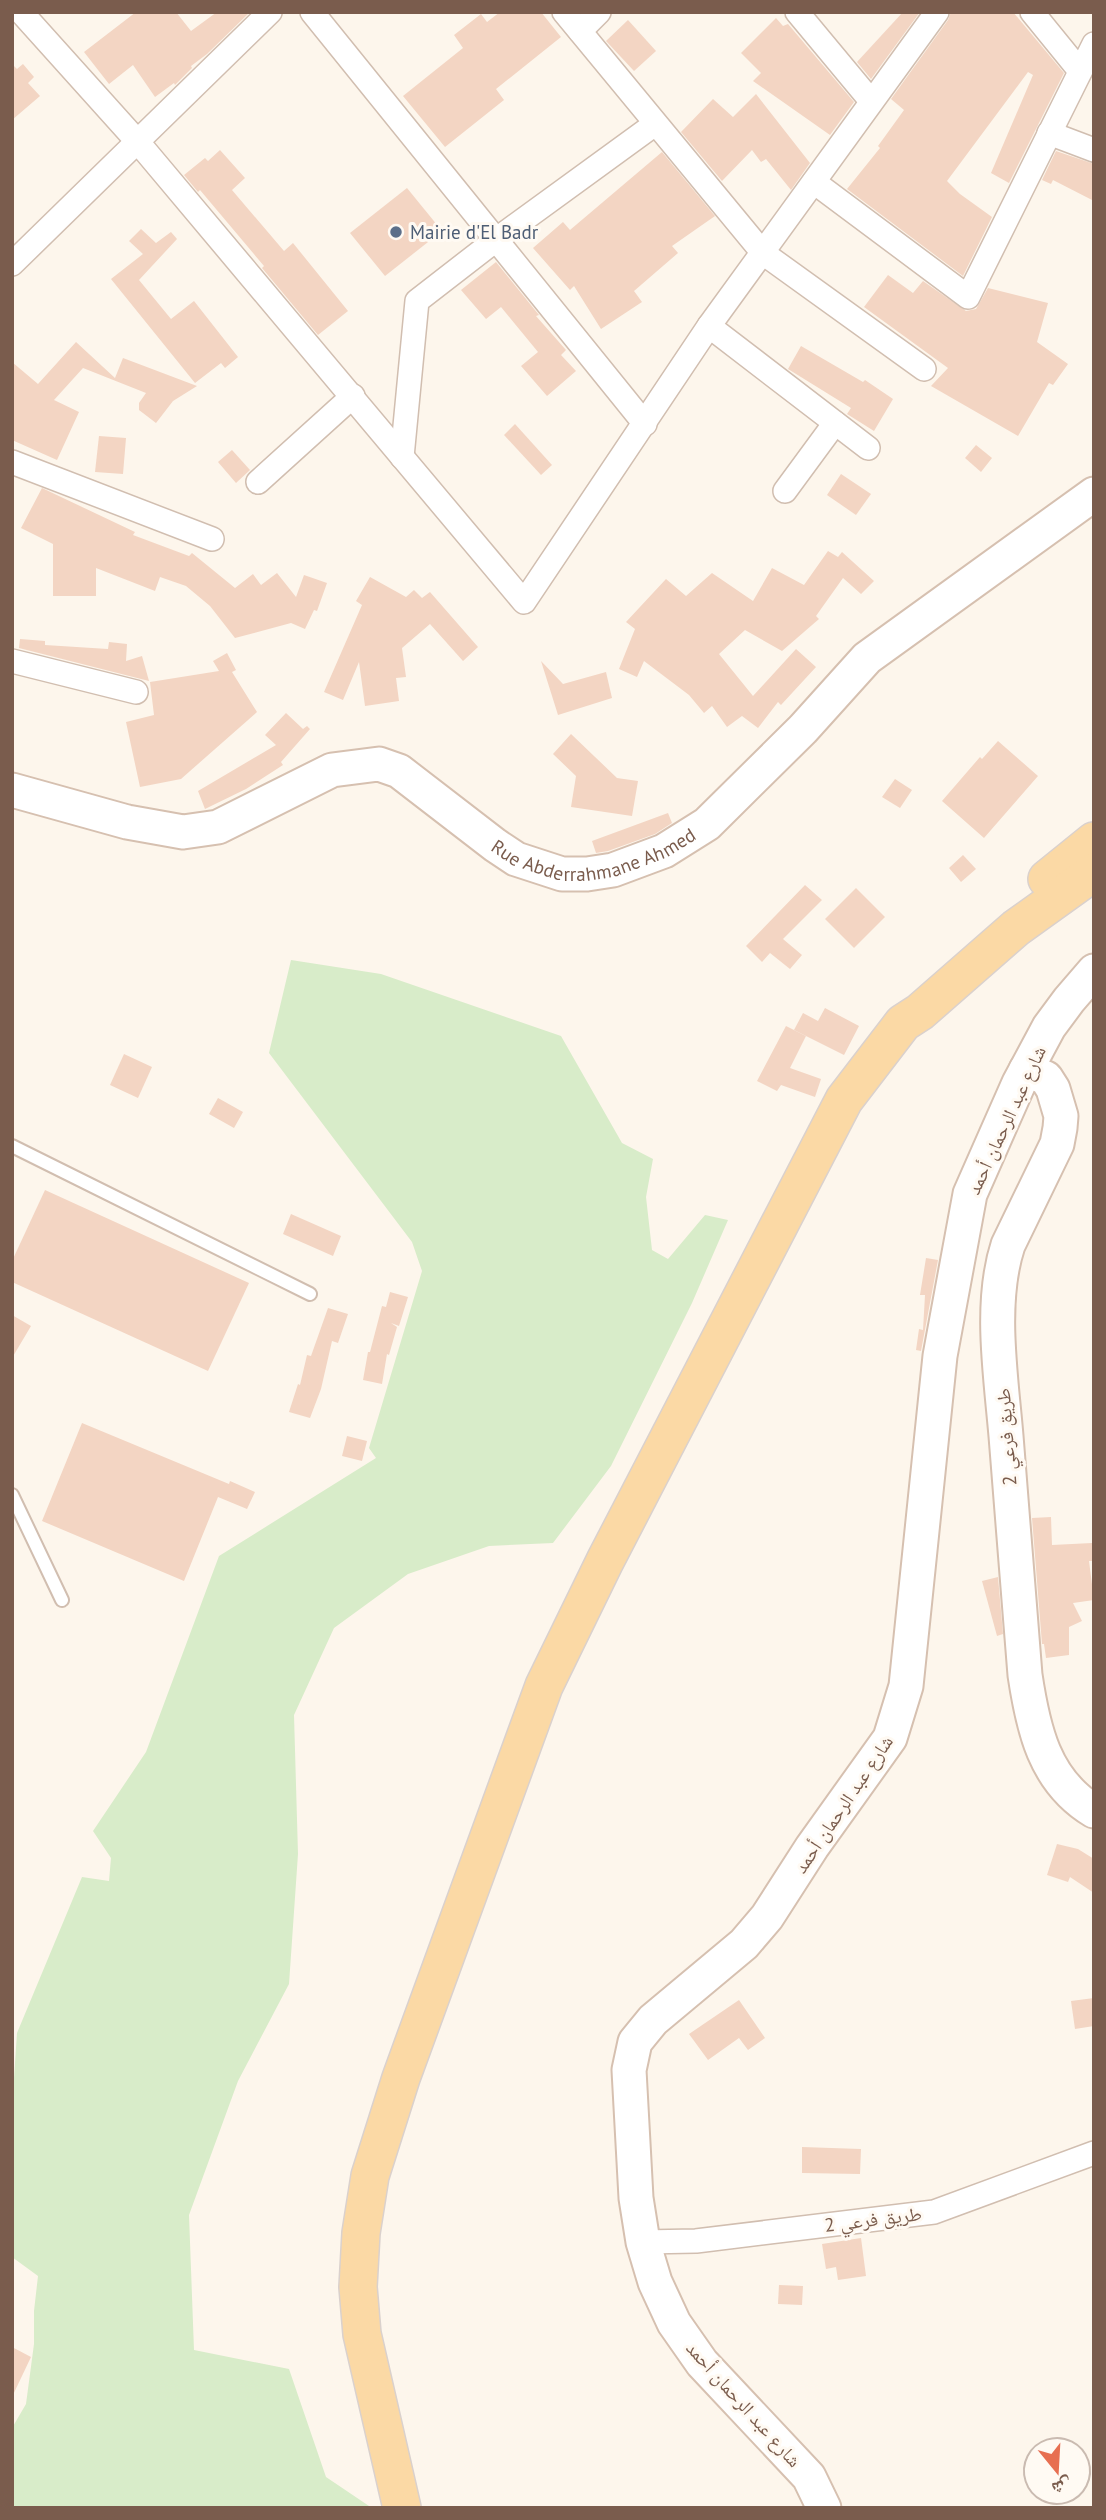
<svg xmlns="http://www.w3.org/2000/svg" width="1106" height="2520" font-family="'PT Sans','Noto Naskh Arabic',sans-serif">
<rect width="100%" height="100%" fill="#fdf6ec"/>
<polygon fill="#d8ecc9" points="291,960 381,974 561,1036 622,1143 653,1159 646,1197 652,1250 668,1259 705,1215 728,1220 692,1303 611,1466 553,1543 489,1546 408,1574 334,1628 294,1715 298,1854 289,1984 238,2081 189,2215 194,2350 289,2369 326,2477 372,2508 12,2508 12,2428 26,2404 34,2344 34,2311 38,2276 12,2257 12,2108 17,2033 82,1877 109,1881 111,1858 93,1831 146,1752 219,1556 376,1458 369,1448 422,1271 412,1242 269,1053"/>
<g fill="#f3d5c3">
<polygon points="136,12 176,12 191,31 217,12 250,12 207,54 191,66 192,68 175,85 174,83 155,97 133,65 109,84 84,52"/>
<polygon points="500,12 541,12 561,37 496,89 504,100 445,147 403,96 463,48 454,35 481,14 487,22"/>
<polygon points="903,12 920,12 871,79 857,62"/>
<polygon points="951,12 1013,12 1064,73 1009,183 991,173 1033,75 1028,72 947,181 960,194 992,217 963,276 847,189 880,148 878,146 904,110 891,99 948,20"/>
<polygon points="776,18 783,26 788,24 854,102 830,135 753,81 761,73 741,53"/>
<polygon points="628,20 656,51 634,71 606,41"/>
<polygon points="12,64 17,69 23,64 34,77 28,83 40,96 12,120"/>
<polygon points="756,94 810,163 791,190 766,159 761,162 752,150 722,181 681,132 713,99 733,117"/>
<polygon points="220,150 245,178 232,190 284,251 293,243 348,311 318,335 262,268 264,266 200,190 198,192 184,175 205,158 208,161"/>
<polygon points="1056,151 1094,164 1094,201 1053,180 1051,184 1042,180"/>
<polygon points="662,152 715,216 672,246 678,253 634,291 642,302 601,329 574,286 570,290 533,248 563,222 570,230"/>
<polygon points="407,188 442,231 385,276 350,233"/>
<polygon points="141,229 156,243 171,232 177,239 139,280 171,319 194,301 238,357 225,368 221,363 195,383 111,279 143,254 129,241"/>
<polygon points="496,262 539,315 536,316 566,350 561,355 576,371 547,396 521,366 538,352 501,307 486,319 461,290"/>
<polygon points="888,275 913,293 923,281 966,311 976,309 988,288 1048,303 1037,342 1068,364 1053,385 1049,383 1018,436 931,386 948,368 864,307"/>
<polygon points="76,342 115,378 123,358 197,386 173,401 156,423 139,410 139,403 146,393 83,368 54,400 79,412 57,460 12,440 12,362 38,384"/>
<polygon points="801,346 863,382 865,380 893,399 874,431 847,414 851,408 788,369"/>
<polygon points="515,424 552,465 541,475 504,435"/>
<polygon points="99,436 126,438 123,474 95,472"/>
<polygon points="976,445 992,458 981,472 965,458"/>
<polygon points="232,450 250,470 236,483 218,462"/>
<polygon points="841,474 871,494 856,515 827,495"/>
<polygon points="42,488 135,532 133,535 189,556 192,553 235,588 253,574 261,585 277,573 296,597 304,575 327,583 317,611 314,610 305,629 291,623 235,638 210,606 186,586 160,577 155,591 96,568 96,596 53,596 53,544 21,528"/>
<polygon points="828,551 838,557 842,552 874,581 861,594 843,578 816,616 819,619 782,651 745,630 719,654 753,696 796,649 816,667 781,705 778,702 758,728 742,716 727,727 712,706 704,713 689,695 644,661 637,677 619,669 635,629 626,622 666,579 686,596 712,573 753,601 772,568 804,585"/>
<polygon points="370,577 406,597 414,590 422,598 430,592 478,647 463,661 430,624 402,648 406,677 396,678 399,701 365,706 359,662 343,700 324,692 362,605 356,601"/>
<polygon points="20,639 45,641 45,645 108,649 109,642 127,644 126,661 142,656 149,681 19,648"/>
<polygon points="227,653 236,670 232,672 257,712 181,779 140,787 126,722 154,715 150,682 219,671 213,661"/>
<polygon points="541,661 563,684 606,672 612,698 558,715"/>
<polygon points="286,713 303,729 307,726 310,729 281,762 283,765 246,789 205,809 198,791 276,745 265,735"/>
<polygon points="571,734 617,778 638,781 632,816 571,807 576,776 553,754"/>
<polygon points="998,741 1038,776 984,838 942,801 980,757 982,759"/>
<polygon points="895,779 912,790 900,808 882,797"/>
<polygon points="668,813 672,823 655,834 608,851 596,853 592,841"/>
<polygon points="963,855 976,869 961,882 949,868"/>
<polygon points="805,885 822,900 783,939 802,955 790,969 770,953 762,962 746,946"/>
<polygon points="856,888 885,917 854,948 825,919"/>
<polygon points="825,1008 859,1026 844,1055 794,1030 803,1013 818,1021"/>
<polygon points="786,1026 806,1036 790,1068 821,1079 815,1097 781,1085 777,1091 757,1081"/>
<polygon points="124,1054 152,1067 138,1098 110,1085"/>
<polygon points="218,1098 243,1112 234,1128 209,1114"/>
<polygon points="45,1190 249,1283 208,1371 12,1282 12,1261"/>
<polygon points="291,1214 341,1236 333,1256 283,1234"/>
<polygon points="926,1258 938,1260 921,1351 916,1350 919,1329 923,1330 925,1295 920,1295"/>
<polygon points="390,1292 408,1297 399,1326 391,1323 397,1327 389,1355 387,1354 382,1384 363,1380 368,1352 370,1352 382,1306 386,1307"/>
<polygon points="328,1308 348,1314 338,1343 332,1341 321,1389 310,1418 289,1412 298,1384 300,1385 307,1355 311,1356"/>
<polygon points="12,1315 31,1326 12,1358"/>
<polygon points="82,1423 229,1484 230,1481 255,1492 247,1509 218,1497 184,1581 42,1521"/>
<polygon points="347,1436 367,1441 362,1461 342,1456"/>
<polygon points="1051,1517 1052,1545 1092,1543 1093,1561 1089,1561 1094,1600 1073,1603 1082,1621 1069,1627 1069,1655 1046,1658 1044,1644 1042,1644 1032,1518"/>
<polygon points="998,1577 1003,1634 997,1636 982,1581"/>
<polygon points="1057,1844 1078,1849 1094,1859 1094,1893 1070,1877 1068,1882 1047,1875"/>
<polygon points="1094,1998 1094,2026 1075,2029 1071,2001"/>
<polygon points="739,2000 765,2038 748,2050 739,2038 708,2060 689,2034"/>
<polygon points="802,2147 861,2149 860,2174 802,2173"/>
<polygon points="861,2238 866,2276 838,2280 836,2267 826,2269 822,2244"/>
<polygon points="779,2285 803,2286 802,2305 778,2304"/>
<polygon points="12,2347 31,2357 12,2397"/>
</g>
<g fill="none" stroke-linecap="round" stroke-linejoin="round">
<defs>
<g id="service">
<polyline points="12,1146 310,1294"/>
<polyline points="12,1495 62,1600"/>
</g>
<g id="minor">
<polyline points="21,12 137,141 524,602 709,326 937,12"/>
<polyline points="312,12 645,424"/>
<polyline points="564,12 763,253 924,369"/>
<polyline points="797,12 871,101"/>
<polyline points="1032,12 1080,71"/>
<polyline points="580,31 599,12"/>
<polyline points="1049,133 1094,150"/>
<polyline points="814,182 968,297 1094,44"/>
<polyline points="12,264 270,12"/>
<polyline points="709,326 868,448"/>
<polyline points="402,457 417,301 497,239 655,124"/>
<polyline points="12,462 212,539"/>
<polyline points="258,482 353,396"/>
<polyline points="785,491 835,423"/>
<polyline points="12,661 136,692"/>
<polyline points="643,2242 696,2241 934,2212 1094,2153"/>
</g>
<g id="secondary">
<path id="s1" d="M12,790L127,822L183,832L218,827L332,770L379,764L399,771L495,845L516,859L562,874H587L613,870L664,851L707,824L803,729L867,658L1094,494"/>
<path d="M1026,1070L1046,1078L1053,1089L1061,1116L1060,1128L1057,1144L1008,1245C989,1303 1001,1376 1006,1436C1012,1516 1019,1595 1025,1675C1033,1728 1044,1781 1094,1811"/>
<polyline points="824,2508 809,2477 702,2363 674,2323 655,2282 643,2242 636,2198 629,2070 635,2042 653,2020 744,1944 767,1917 812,1847 890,1738 906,1686 940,1356 970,1194 1019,1083 1049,1027 1069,1000 1094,971"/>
</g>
<g id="primary">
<polyline points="1047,879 1094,841"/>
<polyline points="402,2508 362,2334 358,2287 361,2233 370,2176 401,2078 544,1686 605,1561 844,1100 903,1023 920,1012 1016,928 1094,872"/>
</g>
</defs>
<use href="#service" stroke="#d1beb0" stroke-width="16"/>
<use href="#minor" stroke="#d1beb0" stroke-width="26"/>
<use href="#secondary" stroke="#d6c0b0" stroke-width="37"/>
<use href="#primary" stroke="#dad1cd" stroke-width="40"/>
<use href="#service" stroke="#fff" stroke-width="12"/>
<use href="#minor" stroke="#fff" stroke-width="23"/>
<use href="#secondary" stroke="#fff" stroke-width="33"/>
<use href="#primary" stroke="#fbd9a5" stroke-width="37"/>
</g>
<circle fill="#5c6f8a" stroke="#fffaf3" stroke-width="2.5" cx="396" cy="232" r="7"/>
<g text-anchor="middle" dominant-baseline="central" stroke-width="6" stroke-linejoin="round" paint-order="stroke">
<g font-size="19" fill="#4e5e75" stroke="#fffaf3" text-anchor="start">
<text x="410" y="232">Mairie d'El Badr</text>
</g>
<g font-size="19" fill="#7a5c4d" stroke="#fffaf3">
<text stroke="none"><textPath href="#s1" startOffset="635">Rue Abderrahmane Ahmed</textPath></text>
<text transform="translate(1006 1120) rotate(-65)">شارع عبد الرحمان أحمد</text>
<text transform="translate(1006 1437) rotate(-94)">طريق فرعي 2</text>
<text transform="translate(843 1804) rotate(-56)">شارع عبد الرحمان أحمد</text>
<text transform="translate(873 2219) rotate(-7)">طريق فرعي 2</text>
<text transform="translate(744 2404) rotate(48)">شارع عبد الرحمان أحمد</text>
</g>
</g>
<rect width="1106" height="2520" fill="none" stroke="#7a5c4d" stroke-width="28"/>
<g transform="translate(1057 2471) rotate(162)"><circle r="33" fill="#fffaf3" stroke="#cabbb1" stroke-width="2"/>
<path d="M0-5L12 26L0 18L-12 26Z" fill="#e76f51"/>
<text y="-10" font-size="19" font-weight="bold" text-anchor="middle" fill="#7a5c4d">ش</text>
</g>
</svg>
